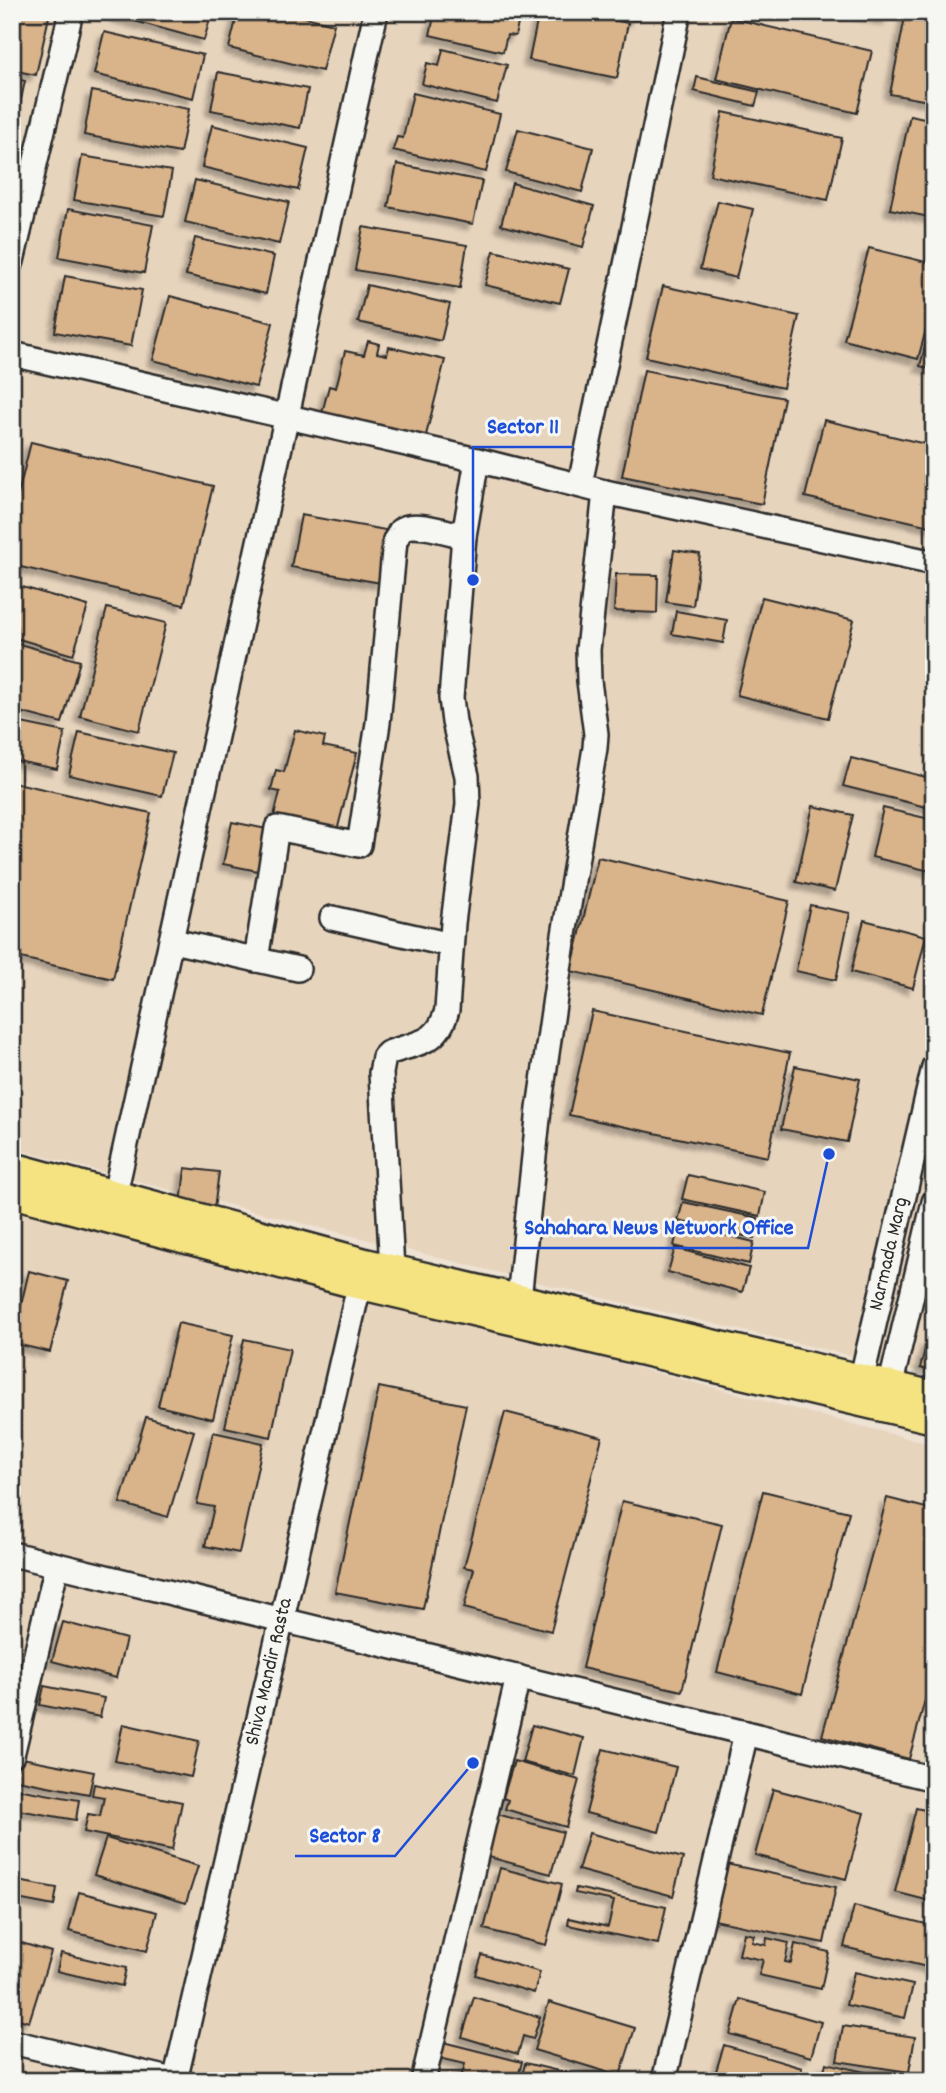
<svg xmlns="http://www.w3.org/2000/svg" width="946" height="2093" font-family="Dekko,sans-serif">
<defs>
<filter id="shadow"><feDropShadow dx="-5.5" dy="5.5" stdDeviation="2" flood-color="#0004"/></filter>
</defs>
<rect width="100%" height="100%" fill="#ede2d3"/>
<filter id="ink" filterUnits="userSpaceOnUse"><feTurbulence type="fractalNoise" baseFrequency=".0143" numOctaves="2"/><feDisplacementMap in="SourceGraphic" scale="14" xChannelSelector="R" yChannelSelector="G"/><feConvolveMatrix kernelMatrix="1 2 1 2 8 2 1 2 1" color-interpolation-filters="sRGB"/></filter>
<g filter="url(#ink)">
<g fill="#e7d4bd">
<polygon points="12,12 934,12 934,1375 552,1286 167,1189 12,1148"/>
<polygon points="12,1205 934,1445 934,2081 12,2081"/>
</g>
<g fill="#d9b38a" stroke="#2b2b2b" stroke-width="2" filter="url(#shadow)">
<polygon points="12,12 50,12 36,75 12,70"/>
<polygon points="117,12 212,12 204,40 116,16"/>
<polygon points="238,12 284,12 334,24 322,71 229,48"/>
<polygon points="435,12 521,12 515,36 507,35 503,52 430,35"/>
<polygon points="539,12 572,12 628,23 617,78 529,60"/>
<polygon points="595,12 637,12 636,20"/>
<polygon points="856,12 890,12 888,20"/>
<polygon points="906,12 934,12 934,102 890,94"/>
<polygon points="731,18 872,51 857,113 716,79"/>
<polygon points="104,32 203,55 193,98 94,74"/>
<polygon points="443,49 507,65 497,103 422,84 427,63 439,66"/>
<polygon points="218,72 308,89 300,128 211,110"/>
<polygon points="697,77 759,92 755,106 694,91"/>
<polygon points="12,78 25,81 19,109 12,107"/>
<polygon points="92,91 189,109 180,153 84,135"/>
<polygon points="413,93 500,114 486,172 393,150 397,137 403,138"/>
<polygon points="723,112 842,138 828,200 710,175"/>
<polygon points="910,115 934,120 934,218 890,209"/>
<polygon points="212,125 308,148 298,190 202,167"/>
<polygon points="518,129 593,148 582,192 506,172"/>
<polygon points="82,156 172,171 164,216 74,200"/>
<polygon points="397,164 482,181 473,224 388,207"/>
<polygon points="195,180 289,202 279,244 185,222"/>
<polygon points="512,183 594,206 583,247 501,225"/>
<polygon points="718,201 753,209 736,278 700,269"/>
<polygon points="68,209 153,225 144,273 59,257"/>
<polygon points="363,227 467,245 460,288 355,270"/>
<polygon points="195,238 274,256 266,294 186,275"/>
<polygon points="869,248 934,264 934,300 918,359 844,340"/>
<polygon points="494,251 569,269 560,303 485,285"/>
<polygon points="65,276 142,290 131,346 55,332"/>
<polygon points="367,285 450,304 441,341 358,322"/>
<polygon points="663,286 799,316 783,388 646,357"/>
<polygon points="170,296 273,323 256,387 153,360"/>
<polygon points="929,332 934,333 934,370 920,366"/>
<polygon points="368,341 379,344 377,353 387,355 389,347 445,360 424,443 321,417 329,386 336,388 345,351 364,355"/>
<polygon points="644,370 784,398 762,504 622,476"/>
<polygon points="824,420 934,446 934,527 805,497"/>
<polygon points="31,442 213,486 184,605 12,565 12,519"/>
<polygon points="301,515 391,531 381,583 291,567"/>
<polygon points="674,550 700,554 693,606 666,602"/>
<polygon points="616,574 658,575 657,613 614,611"/>
<polygon points="12,584 88,606 73,655 12,637"/>
<polygon points="762,597 854,620 828,718 737,695"/>
<polygon points="107,608 166,623 139,731 80,716"/>
<polygon points="676,611 727,620 723,643 672,634"/>
<polygon points="12,642 80,661 62,723 12,710"/>
<polygon points="12,721 65,732 57,769 12,760"/>
<polygon points="295,730 325,737 323,746 357,753 337,831 274,816 280,792 271,790 276,770 284,772"/>
<polygon points="79,732 173,753 162,796 69,775"/>
<polygon points="851,758 934,779 934,809 843,786"/>
<polygon points="12,782 151,813 113,979 12,956"/>
<polygon points="813,806 853,815 835,891 796,882"/>
<polygon points="883,808 934,820 934,872 872,857"/>
<polygon points="232,822 267,829 258,871 223,864"/>
<polygon points="598,857 789,901 762,1015 571,971"/>
<polygon points="810,905 850,913 836,980 796,971"/>
<polygon points="864,920 926,936 913,988 851,972"/>
<polygon points="592,1011 790,1053 768,1157 569,1115"/>
<polygon points="795,1066 860,1079 847,1142 781,1129"/>
<polygon points="185,1168 219,1172 214,1209 181,1205"/>
<polygon points="688,1175 765,1192 760,1216 682,1199"/>
<polygon points="683,1202 758,1218 754,1238 678,1221"/>
<polygon points="679,1224 754,1242 749,1264 674,1246"/>
<polygon points="675,1248 749,1268 742,1292 668,1272"/>
<polygon points="29,1271 68,1281 50,1352 12,1343"/>
<polygon points="178,1323 233,1335 213,1419 158,1406"/>
<polygon points="244,1339 290,1349 271,1437 225,1427"/>
<polygon points="927,1342 934,1343 934,1372 920,1368"/>
<polygon points="379,1387 466,1405 423,1609 335,1592"/>
<polygon points="505,1412 602,1437 551,1631 464,1608 474,1569 464,1567"/>
<polygon points="146,1417 194,1431 168,1517 120,1503"/>
<polygon points="213,1432 263,1443 239,1553 205,1546 214,1507 197,1504"/>
<polygon points="763,1491 849,1512 802,1694 717,1672"/>
<polygon points="887,1498 934,1510 934,1667 909,1759 822,1736"/>
<polygon points="622,1501 722,1524 682,1691 582,1668"/>
<polygon points="63,1622 126,1639 116,1678 52,1661"/>
<polygon points="44,1686 104,1698 100,1717 40,1705"/>
<polygon points="123,1724 199,1741 191,1777 115,1761"/>
<polygon points="532,1725 584,1738 575,1776 522,1762"/>
<polygon points="603,1749 676,1767 659,1832 586,1813"/>
<polygon points="17,1757 94,1772 89,1794 12,1779"/>
<polygon points="514,1761 579,1780 566,1827 505,1809 508,1800 503,1798"/>
<polygon points="94,1784 182,1802 172,1850 84,1832 88,1814 100,1816 104,1797 92,1795"/>
<polygon points="12,1788 79,1800 76,1820 12,1809"/>
<polygon points="773,1789 864,1813 846,1879 755,1855"/>
<polygon points="916,1808 934,1812 934,1902 895,1892"/>
<polygon points="497,1814 563,1832 551,1874 485,1856"/>
<polygon points="589,1833 683,1858 673,1896 578,1870"/>
<polygon points="106,1838 198,1866 186,1903 94,1875"/>
<polygon points="726,1864 836,1887 824,1943 714,1920"/>
<polygon points="500,1868 562,1884 546,1945 484,1929"/>
<polygon points="12,1880 57,1888 54,1906 12,1898"/>
<polygon points="576,1888 666,1907 658,1944 568,1925 569,1918 608,1927 614,1901 575,1893"/>
<polygon points="79,1892 157,1912 147,1951 69,1931"/>
<polygon points="854,1906 934,1926 934,1959 931,1968 844,1947"/>
<polygon points="744,1933 754,1935 752,1942 766,1945 767,1938 789,1943 785,1962 791,1963 795,1944 829,1952 821,1989 759,1975 763,1960 739,1955"/>
<polygon points="12,1940 51,1952 29,2022 12,2017"/>
<polygon points="61,1953 126,1968 122,1986 57,1971"/>
<polygon points="482,1955 540,1972 534,1993 476,1975"/>
<polygon points="854,1972 913,1985 905,2018 846,2005"/>
<polygon points="474,1997 540,2017 533,2039 523,2036 518,2054 462,2037"/>
<polygon points="740,1999 821,2022 811,2057 730,2034"/>
<polygon points="549,2002 635,2028 620,2076 534,2050"/>
<polygon points="843,2026 915,2037 909,2072 837,2061"/>
<polygon points="439,2041 522,2062 517,2081 460,2081 465,2064 435,2057"/>
<polygon points="724,2045 802,2068 799,2081 713,2081"/>
<polygon points="525,2063 600,2081 521,2081"/>
<polygon points="826,2063 903,2081 821,2081"/>
</g>
<g fill="none" stroke-linecap="round" stroke-linejoin="round">
<defs>
<g id="minor">
<polyline points="12,261 71,12"/>
<polyline points="12,354 477,460 605,492 934,563"/>
<polyline points="580,484 679,12"/>
<polyline points="332,918 451,945"/>
<polyline points="173,941 298,969"/>
<path d="M256,960L277,828L359,845L378,723L395,540C396,540 400,531 401,530C412,520 450,533 464,536"/>
<polyline points="111,1212 376,12"/>
<path d="M392,1269L381,1073L384,1057L388,1053C417,1042 438,1045 447,1010L453,923L468,804L467,776L454,722L451,698L464,536L477,460"/>
<polyline points="519,1299 539,1109 564,935 595,748 596,734 589,681 588,650 605,492"/>
<polyline points="858,1394 934,1067"/>
<polyline points="887,1400 934,1202"/>
<polyline points="12,1554 934,1779"/>
<polyline points="12,1755 57,1565"/>
<polyline points="12,2042 177,2081"/>
<polyline points="175,2081 363,1269"/>
<polyline points="423,2081 518,1677"/>
<polyline points="664,2081 746,1733"/>
</g>
<g id="major">
<polyline points="12,1167 365,1263 934,1396"/>
<polyline points="12,1193 353,1283 934,1419"/>
</g>
</defs>
<use href="#minor" stroke="#2b2b2b" stroke-width="28"/>
<use href="#major" stroke="#2b2b2b" stroke-width="33"/>
<use href="#minor" stroke="#f6f6f2" stroke-width="23"/>
<use href="#major" stroke="#f5e382" stroke-width="28"/>
</g>
</g>
<g text-anchor="middle" dominant-baseline="central" stroke-width="6" stroke-linejoin="round" paint-order="stroke">
<g font-size="21" fill="#2b2b2b" stroke="#f6f6f2">
<text transform="translate(890 1254) rotate(-77)">Narmada Marg</text>
<text transform="translate(270 1672) rotate(-77)">Shiva Mandir Rasta</text>
</g>
</g>
<path fill="none" stroke="#1d4ed8" stroke-width="2.5" d="M473 580L473 447H573M829 1154L808 1248H510M473 1763L395 1856H295"/>
<g fill="#1d4ed8" stroke="#f6f6f2" stroke-width="2.5">
<circle cx="473" cy="580" r="7"/>
<circle cx="829" cy="1154" r="7"/>
<circle cx="473" cy="1763" r="7"/>
</g>
<g font-size="23" text-anchor="middle" font-weight="bold" fill="#1d4ed8" stroke="#f6f6f2" stroke-width="6" stroke-linejoin="round" paint-order="stroke">
<text x="523" y="433">Sector 11</text>
<text x="659" y="1234">Sahahara News Network Office</text>
<text x="345" y="1842">Sector 8</text>
</g>
<rect width="946" height="2093" fill="none" stroke="#f6f6f2" stroke-width="42"/>
<rect x="21" y="21" width="904" height="2051" fill="none" stroke="#2b2b2b" stroke-width="2.5" filter="url(#ink)"/>
</svg>
